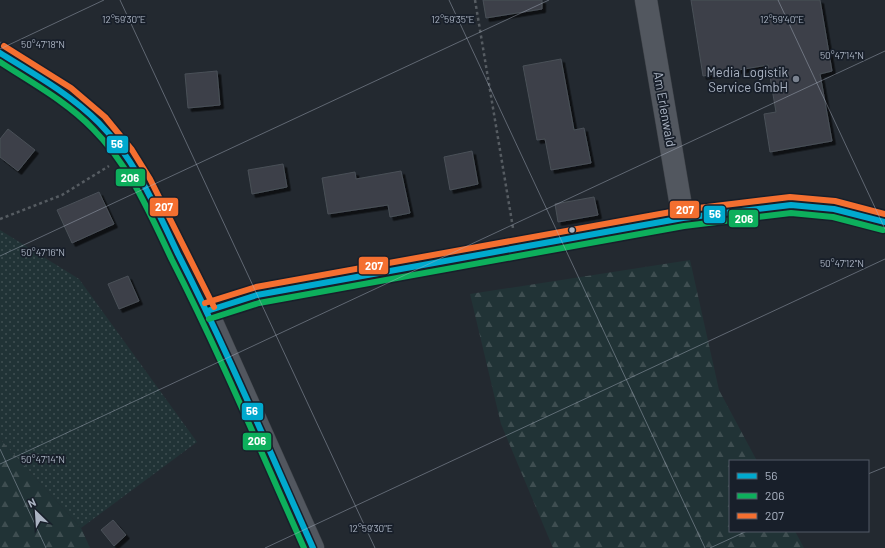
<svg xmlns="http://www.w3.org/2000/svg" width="885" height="548" font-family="Barlow,sans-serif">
<defs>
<pattern id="grass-dots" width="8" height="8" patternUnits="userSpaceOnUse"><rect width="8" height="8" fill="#213336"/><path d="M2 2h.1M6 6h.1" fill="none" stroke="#3f4e51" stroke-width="1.8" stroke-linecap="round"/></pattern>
<pattern id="forest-firs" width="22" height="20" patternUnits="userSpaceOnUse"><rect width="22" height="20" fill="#213336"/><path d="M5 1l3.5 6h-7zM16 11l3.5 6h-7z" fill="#3f4e51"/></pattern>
<filter id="shadow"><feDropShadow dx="3.5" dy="3.5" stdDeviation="0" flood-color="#0009"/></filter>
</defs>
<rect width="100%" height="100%" fill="#232930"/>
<polygon fill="url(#grass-dots)" points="0,230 79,279 197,442 81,528 0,439"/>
<g fill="url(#forest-firs)">
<polygon points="690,260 719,390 757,461 730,461 730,531 795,531 804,548 553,548 501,424 470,294"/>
<polygon points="0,439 81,528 90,548 0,548"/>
</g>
<g fill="#3c4148" stroke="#4a5058" filter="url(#shadow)">
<polygon points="483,0 542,0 542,9 486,18"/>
<polygon points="691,0 820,0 832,71 820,74 832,141 770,152 764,114 776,112 768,65 703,76"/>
<polygon points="561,59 574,130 584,128 591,163 551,170 545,139 537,140 523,66"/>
<polygon points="217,71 220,105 188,108 185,74"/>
<polygon points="8,129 35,150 18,171 0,157 0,139"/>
<polygon points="472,151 478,184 450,190 444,157"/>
<polygon points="283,164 287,187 252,194 248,170"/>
<polygon points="401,171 410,213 390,217 388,205 328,214 322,178 355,172 356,179"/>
<polygon points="99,192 114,224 72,243 57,210"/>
<polygon points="594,197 598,215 558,222 555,204"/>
<polygon points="128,276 139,301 119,309 108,284"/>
<polygon points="113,520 126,535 114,546 101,530"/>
</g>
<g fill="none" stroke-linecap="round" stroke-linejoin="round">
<defs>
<polyline id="minor" points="646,0 683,218"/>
<g id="tertiary">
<polyline points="0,53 66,94 99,123 126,155 143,183 207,311 313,548"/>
<polyline points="207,311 257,295 683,218 791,205 834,209 885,222"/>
</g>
</defs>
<use href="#minor" stroke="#3f4349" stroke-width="23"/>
<use href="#tertiary" stroke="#3f4349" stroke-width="23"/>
<g stroke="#565c62" stroke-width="2.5" stroke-dasharray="3 3" stroke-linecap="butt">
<polyline points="475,0 513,228"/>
<polyline points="0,219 62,195 109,166"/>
</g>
<use href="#minor" stroke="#52575f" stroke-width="22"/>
<use href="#tertiary" stroke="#52575f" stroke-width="22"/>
<defs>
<g id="bus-1">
<path d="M0,53C34,74 70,94 99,123C135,159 156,208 178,254C227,350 269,450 313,548"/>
<polyline points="207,311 257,295 683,218 791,205 834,209 885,222"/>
</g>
<g id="bus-2">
<path d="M0,62C32,83 66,101 93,129C130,166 150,214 172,260C220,354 261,452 304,548"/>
<polyline points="209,319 259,303 684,226 791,213 833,217 883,230"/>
</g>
<g id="bus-3">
<polyline points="4,46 71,88 105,117 132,150 150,179 214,307"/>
<polyline points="205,303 256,287 682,210 790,197 835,201 885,214"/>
</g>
</defs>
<use href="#bus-1" stroke="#181f2a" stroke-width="9"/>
<use href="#bus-2" stroke="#181f2a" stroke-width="9"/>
<use href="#bus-3" stroke="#181f2a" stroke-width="9"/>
<use href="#bus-1" stroke="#00a9ce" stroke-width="6"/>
<use href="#bus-2" stroke="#0daf5c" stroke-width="6"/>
<use href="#bus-3" stroke="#f46f30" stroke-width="6"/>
</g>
<path fill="none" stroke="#abb4c3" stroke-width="1" stroke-opacity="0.45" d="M120,0L375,548M449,0L705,548M778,0L885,229M0,49L104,0M0,256L549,0M0,449L46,548M0,464L885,51M868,474L885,467M265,548L885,259M710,548L747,531"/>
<circle fill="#7b8390" stroke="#181f2a" stroke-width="1.5" cx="796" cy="79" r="4"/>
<circle fill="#abb4c3" stroke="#181f2a" stroke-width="1.5" cx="572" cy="230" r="3.5"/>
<g text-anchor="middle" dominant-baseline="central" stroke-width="3.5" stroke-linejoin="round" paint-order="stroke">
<g font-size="13" fill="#abb4c3" stroke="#181f2a" text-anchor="end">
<text x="788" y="72">Media Logistik<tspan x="788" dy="15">Service GmbH</tspan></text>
</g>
<g font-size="13" fill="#abb4c3" stroke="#181f2a">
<text transform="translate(665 109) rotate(80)">Am Erlenwald</text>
</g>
</g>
<g font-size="10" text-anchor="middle" fill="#abb4c3" stroke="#181f2a" stroke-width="3.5" stroke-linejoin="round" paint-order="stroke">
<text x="124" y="23">12°59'30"E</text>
<text x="453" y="23">12°59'35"E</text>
<text x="782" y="23">12°59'40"E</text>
<text x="43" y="48">50°47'18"N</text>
<text x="842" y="59">50°47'14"N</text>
<text x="43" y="256">50°47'16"N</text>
<text x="842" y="267">50°47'12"N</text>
<text x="43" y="463">50°47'14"N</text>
<text x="371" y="532">12°59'30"E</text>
</g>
<g stroke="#181f2a" stroke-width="1.5">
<rect x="106" y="135" width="23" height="19" rx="4" fill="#00a9ce"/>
<rect x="115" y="168" width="31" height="19" rx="4" fill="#0daf5c"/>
<rect x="149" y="197" width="30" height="20" rx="4" fill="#f46f30"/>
<rect x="669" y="200" width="31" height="19" rx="4" fill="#f46f30"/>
<rect x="703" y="205" width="23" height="19" rx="4" fill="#00a9ce"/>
<rect x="728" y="209" width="31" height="19" rx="4" fill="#0daf5c"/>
<rect x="358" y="256" width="31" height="19" rx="4" fill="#f46f30"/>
<rect x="241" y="402" width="23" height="19" rx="4" fill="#00a9ce"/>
<rect x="242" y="432" width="30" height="19" rx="4" fill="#0daf5c"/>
</g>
<g font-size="11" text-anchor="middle" font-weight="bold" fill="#fff">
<text x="117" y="148">56</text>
<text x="130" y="182">206</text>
<text x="164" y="211">207</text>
<text x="685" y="214">207</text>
<text x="715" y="218">56</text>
<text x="744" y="223">206</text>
<text x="374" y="270">207</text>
<text x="252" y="415">56</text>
<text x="257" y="445">206</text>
</g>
<rect x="729" y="460" width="140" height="72" fill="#181f2a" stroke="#535b67"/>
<rect x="737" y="473" width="20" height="6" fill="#00a9ce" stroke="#535b67"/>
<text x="765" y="480" font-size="12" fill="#abb4c3">56</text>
<rect x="737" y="493" width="20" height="6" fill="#0daf5c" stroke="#535b67"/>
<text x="765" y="500" font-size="12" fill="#abb4c3">206</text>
<rect x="737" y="513" width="20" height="6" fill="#f46f30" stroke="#535b67"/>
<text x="765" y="520" font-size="12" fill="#abb4c3">207</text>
<g transform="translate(36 512) rotate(335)" stroke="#181f2a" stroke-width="3" paint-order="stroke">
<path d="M0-3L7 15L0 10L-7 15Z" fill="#abb4c3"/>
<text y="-6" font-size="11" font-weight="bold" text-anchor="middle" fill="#abb4c3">N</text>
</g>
</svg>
